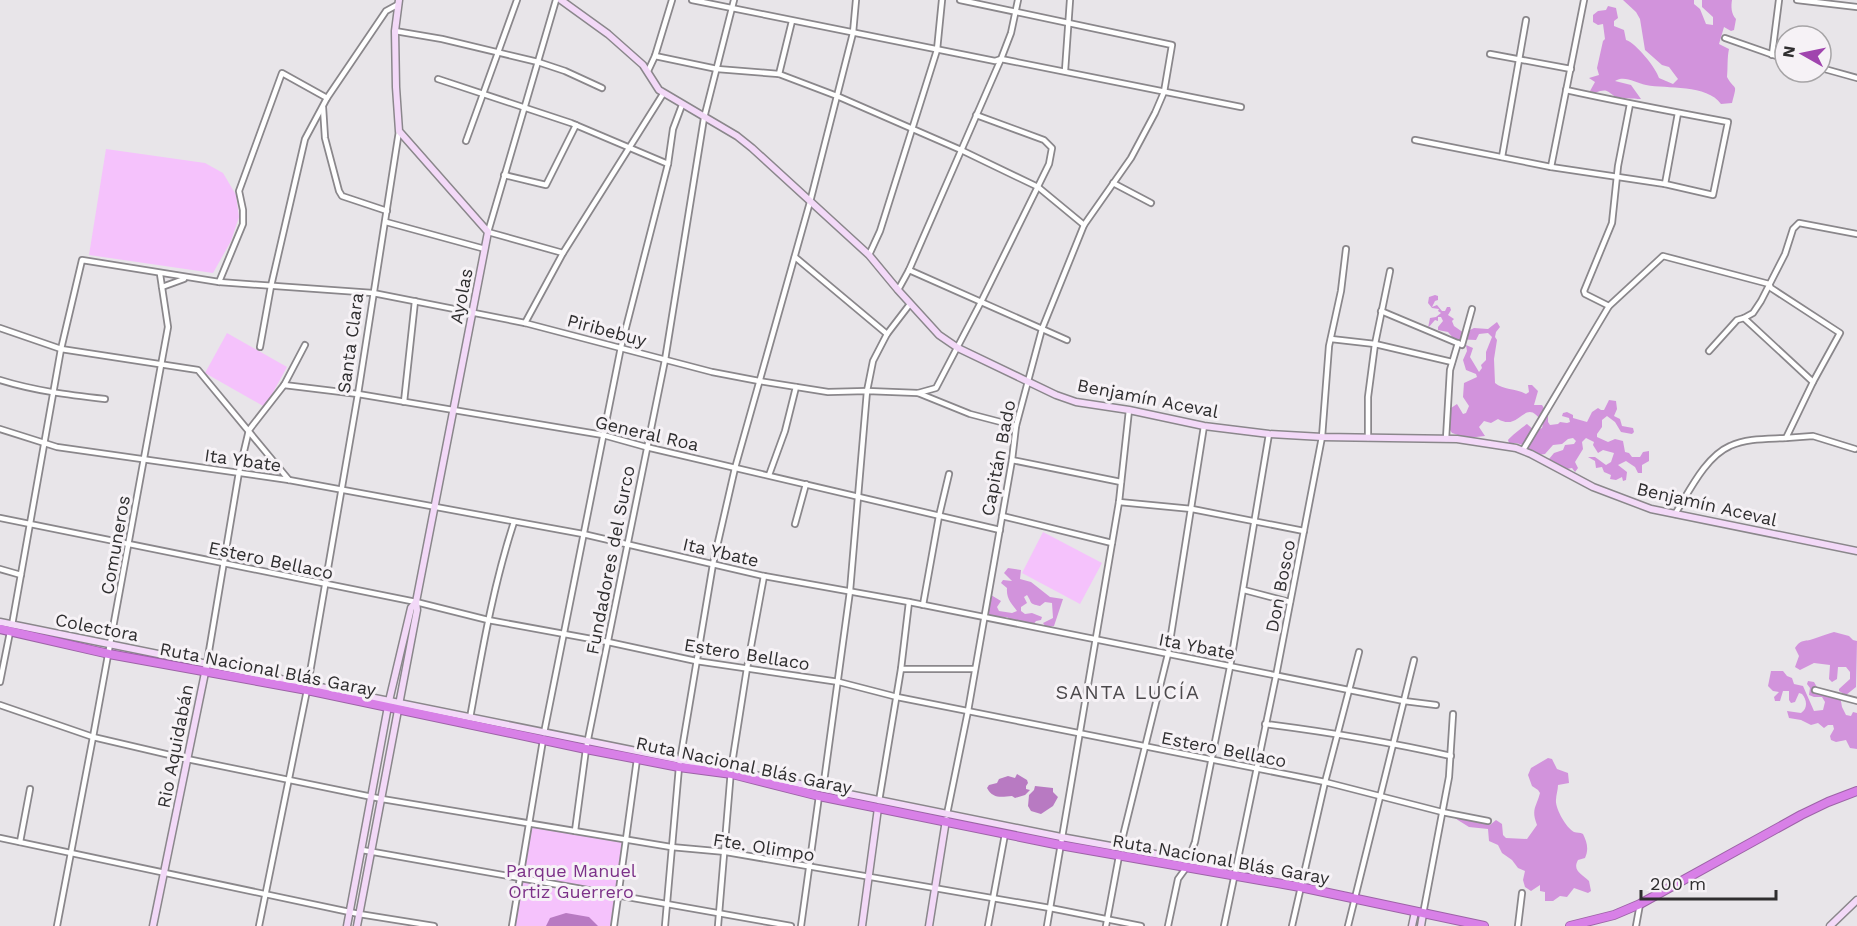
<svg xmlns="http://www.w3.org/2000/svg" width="1857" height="926" font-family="'Work Sans',sans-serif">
<rect width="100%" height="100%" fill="#e8e5e9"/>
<g fill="#f5c2fc">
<polygon points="106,149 205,163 223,173 236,195 239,217 231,241 213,273 89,255"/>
<polygon points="227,333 287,367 265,407 205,373"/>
<polygon points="1043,532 1102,563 1080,604 1022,573"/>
<polygon points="531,827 623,841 612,926 513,926"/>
</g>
<g fill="#d293dc">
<path d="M1623,0H1694V4L1700,9L1706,24L1713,25V17L1702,7V0H1732C1731,6 1731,14 1736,19L1734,30L1731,31L1724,27L1719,44L1729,49C1727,58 1728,67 1727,77C1735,92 1738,81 1732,103L1721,104C1707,84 1667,89 1646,85C1635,83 1625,75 1615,81L1631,85L1641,99C1638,99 1618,98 1616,97C1606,91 1608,88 1594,93L1590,91L1595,82L1589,78L1599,75L1597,68L1603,41L1605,39L1603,24L1598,25L1593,22V15L1598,11L1606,10L1608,6L1616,8L1618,18L1614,21V26L1624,30L1626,40C1636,43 1656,68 1659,78L1673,84L1678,79L1669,67L1662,65L1645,50L1640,19L1636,12Z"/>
<path d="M1435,295L1438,296V300L1435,301L1432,307L1437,305L1442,311H1445L1447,307H1450L1451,310L1448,315L1454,319L1452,321L1454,326L1464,333L1474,328L1488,329L1497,322L1500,327L1496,332L1495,337L1497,340L1494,359L1495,383C1503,390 1515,388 1526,394L1529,392L1528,385H1532L1538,391L1534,405H1542L1548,415V422L1550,425L1558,424L1560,422L1567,423L1570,422L1569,418L1562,416L1563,413L1567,412L1573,415V418L1587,422L1592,412L1598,408L1601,410H1604L1609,400L1616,401L1617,409L1614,416L1620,419L1622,426L1633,428L1634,432L1632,434L1621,432L1615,422L1607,416L1602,420V427L1597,434V437L1608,442L1615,439L1623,441L1625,452L1629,453L1632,457H1640L1643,452L1649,451V461L1642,465V473H1638L1635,467L1626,461L1618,465L1627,472L1626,480L1623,481L1622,477L1616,480L1610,479L1611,475L1604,472L1602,467L1596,468L1595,461L1588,457H1595L1606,465L1611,462L1614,453L1603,450L1598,453L1593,445L1594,442L1586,438L1582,442L1583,449L1575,462L1578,468L1575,472L1572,468L1567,469L1550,461L1549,459L1554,453L1563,450L1565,445L1574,444L1576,441L1573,438L1568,439L1562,444L1553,445L1545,454L1538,455L1524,449L1523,445L1516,443H1509L1508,440C1510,437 1524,426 1527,424L1535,431L1542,428L1543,424C1525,393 1521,433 1498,419L1491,423L1484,421L1479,427L1485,436L1467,438L1452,433L1448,427V408H1451L1457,404L1463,414L1466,413L1469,406L1463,397L1464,383L1477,377L1476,374L1466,370L1463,360L1467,351L1466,345L1473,348L1470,357L1479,372L1482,368L1481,365L1486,360V352L1492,337L1488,333L1479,334L1476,340L1454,339L1448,332L1438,330V327L1443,321L1441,317H1438V321L1435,320L1428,328L1430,318L1436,317L1441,313L1438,311L1439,309L1432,308L1428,303L1429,297Z"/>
<path d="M1008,568L1021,570L1020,579L1031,582L1050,597L1063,599L1054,626L1046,627L1043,623L1053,618L1052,603L1045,602L1040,606C1028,603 1033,604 1027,595L1024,597L1027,603L1021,607V611L1025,614L1032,613L1042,617L1041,620L1036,621L1033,625C1023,621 1015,623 1007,617L988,620L986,617L989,605L988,600L991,595L1001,601L997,607L999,611L1012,613L1017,611C1012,604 1006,599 1007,588L1001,583L1003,580L1012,581L1004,573Z"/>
<path d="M1834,632L1849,636L1853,640L1857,641L1856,687L1846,695L1839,691V689L1850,679V672L1846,667H1838L1837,679L1832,682L1829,679L1830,665L1814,663L1800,670L1795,667L1799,656L1795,648C1801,639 1804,642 1813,639C1820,637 1826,634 1834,632Z"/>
<path d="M1771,671H1783L1787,676L1792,678L1794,684L1803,686L1814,711L1823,710L1825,702L1822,697H1814L1809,695L1810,688L1807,684L1808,681L1814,682L1818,689L1840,696L1842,707L1846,715L1851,716L1853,712L1857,713V749L1850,748L1846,740L1836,742L1831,740L1830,736L1834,729L1833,725H1828L1824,728L1818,723L1811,725L1801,720L1789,718L1787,711L1801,713C1808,708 1807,700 1802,694L1799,693L1795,702L1791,703L1789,700V691H1783L1780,701H1775L1774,697L1779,692L1773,691L1768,686Z"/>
<path d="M1548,758L1552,759L1557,769L1568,773L1569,783L1558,785C1558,790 1556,795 1556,800C1555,808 1566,828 1574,832C1577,833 1580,832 1583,834C1587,842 1589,849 1585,858L1578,860C1572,871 1582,874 1589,881L1591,891L1588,893L1574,888L1567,897L1560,896L1553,901H1545V892L1540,891V885L1531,891L1525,887L1523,880L1525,871L1518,868L1512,860L1502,853L1498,845L1489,841L1488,829L1469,827L1453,817L1472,819L1490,825L1496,820L1502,824L1503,835L1506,838L1527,839L1537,825C1531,809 1536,808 1540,793L1538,790L1532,786L1528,775L1531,768Z"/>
</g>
<g fill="#b87ac2">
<path d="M1017,774L1027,780L1028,783L1026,786V789L1030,790L1025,795L1015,798L1012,796C1001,797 993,799 987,788L989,785L997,783L999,779L1008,776L1015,778Z"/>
<polygon points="1035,786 1053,788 1053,792 1058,797 1053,806 1041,814 1031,811 1028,806 1029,795 1034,790"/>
<polygon points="566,913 589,917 598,926 546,926 550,918"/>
</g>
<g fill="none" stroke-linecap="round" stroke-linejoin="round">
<defs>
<g id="street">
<polyline points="556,0 488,232 563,253"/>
<polyline points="692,0 995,61 1001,59 1241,107"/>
<polyline points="1797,0 1857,7"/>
<polyline points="395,31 442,39 538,62 565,71 602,88"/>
<polyline points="1725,38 1785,59"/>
<polyline points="1490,54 1571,69"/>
<polyline points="1772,55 1779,0"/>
<polyline points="655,56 717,69 779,74 837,96 961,150 1038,187 1084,225"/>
<polyline points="1821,68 1857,78"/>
<polyline points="648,71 655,56 672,0"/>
<polyline points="1065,71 1070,0"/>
<polyline points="779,74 792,21"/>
<polyline points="438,79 571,123 668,164"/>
<path d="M1566,90C1620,102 1674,112 1728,122L1713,195L1665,184L1678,113"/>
<polyline points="323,107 325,138 339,191 342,196 387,211"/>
<polyline points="1415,140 1551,167 1665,184"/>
<polyline points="466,141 517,0"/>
<polyline points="1502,157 1526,20"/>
<polyline points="1551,167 1584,0"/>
<polyline points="504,175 546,185 576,125"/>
<polyline points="1113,183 1151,203"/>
<polyline points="386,222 485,249"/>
<polyline points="869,255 880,231 937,50 942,0"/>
<polyline points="795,257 887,334"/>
<polyline points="909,270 1067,340"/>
<polyline points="219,282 243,224 243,210 239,191 282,73 327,98"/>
<polyline points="162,287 184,279"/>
<polyline points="898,290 909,270 1001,59 1011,33 1018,0"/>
<polyline points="1609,306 1585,294 1584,291 1612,223 1618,166 1630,104"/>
<polyline points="1381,311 1462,345 1472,309"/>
<polyline points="525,323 563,253 663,94"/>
<polyline points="0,328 61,349 198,370 289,480"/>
<polyline points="1331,339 1375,344 1452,362"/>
<polyline points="260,347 271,286 305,139 327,98 386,11 397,5"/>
<polyline points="1709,351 1737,320 1744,318"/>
<path d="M0,380C35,391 70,395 105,399"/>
<polyline points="284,385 358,394 603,435 646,447 1000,530"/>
<polyline points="918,393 936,388 981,302 1049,164 1052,148 1044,140 976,115"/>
<polyline points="404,402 415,301"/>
<polyline points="0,429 57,447 289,480 583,534 764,576 909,602 1404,701 1436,705"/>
<polyline points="1368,438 1368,397 1375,344 1390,271"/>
<polyline points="1446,439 1450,370 1458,343"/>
<polyline points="1855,449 1813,436 1786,438 1813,382 1744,318 1753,313 1761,301 1785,254 1793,229 1799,223 1857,234"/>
<polyline points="1523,450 1609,306 1663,256 1769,284 1771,288 1840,333 1813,382"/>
<polyline points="1012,460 1121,482"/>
<polyline points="769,475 785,431 796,387"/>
<polyline points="1119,502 1192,509 1304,531"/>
<path d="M1675,514C1689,492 1705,457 1730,446C1747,438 1768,439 1786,438"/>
<polyline points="1002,516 1112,543"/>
<polyline points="0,518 416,602 488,620 608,642 696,661 839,682 897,697 1325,782 1442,812 1488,821"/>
<polyline points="795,524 806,484"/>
<polyline points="0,569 21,575"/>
<polyline points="1244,590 1290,602"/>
<polyline points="923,605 939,516 949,474"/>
<polyline points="12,625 61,349 82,260 219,282 373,293 525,323 712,372 759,381 828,392 867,391 918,393 970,414 1016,426"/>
<polyline points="207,663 239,472 249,430 284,385 305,345"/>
<polyline points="901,669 975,669"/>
<polyline points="0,682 10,632"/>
<polyline points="1815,690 1857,701"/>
<polyline points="0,705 93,737 187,759 382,799 671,847 726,852 1050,908 1141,926"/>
<path d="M470,718C482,652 493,586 514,522"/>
<path d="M1265,724C1328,732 1389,742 1451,756"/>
<polyline points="544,733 621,347 668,164 673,129 682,105"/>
<polyline points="823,789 850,591 867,391 873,361 887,334 910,304"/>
<polyline points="879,801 901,669 909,602"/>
<polyline points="947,814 968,711 1012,460 1016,426 1042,329 1084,225 1131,158 1155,113 1164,92 1172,45 960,0"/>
<polyline points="575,831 586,749 665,360 704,118 734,0"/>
<polyline points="0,838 359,914 434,926"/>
<polyline points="20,842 30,789"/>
<polyline points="1120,848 1168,654 1204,426"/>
<polyline points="362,850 791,926"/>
<polyline points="1188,860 1195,842 1230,667 1269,434"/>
<polyline points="1423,914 1449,777 1453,714"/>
<polyline points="57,926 93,737 168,327 160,274"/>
<polyline points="259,926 307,690 358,394 399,131"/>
<polyline points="512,926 543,740"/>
<polyline points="614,926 637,759"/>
<polyline points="665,926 679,767 713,564 735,468 810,202 853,33 856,0"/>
<polyline points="718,926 731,770 747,668 764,576"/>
<polyline points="801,926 819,796"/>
<polyline points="988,926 1005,834"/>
<polyline points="1047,926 1119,502 1129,410"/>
<polyline points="1106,926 1119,856"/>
<polyline points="1168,926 1178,879 1186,868"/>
<polyline points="1224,926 1276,676 1322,437 1329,346 1341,291 1346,249"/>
<polyline points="1292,926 1325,782 1359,652"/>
<polyline points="1348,926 1414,660"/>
<polyline points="1518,926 1522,893"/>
<polyline points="1636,926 1640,904"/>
</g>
<g id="secondary">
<polyline points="561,0 608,34 643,65 659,90 737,136 752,148 869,255 898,290 939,335 958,348 1056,395 1076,402 1129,410 1204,426 1269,434 1322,437 1457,439 1516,448 1531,454 1593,487 1651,509 1857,551"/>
<polyline points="0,622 1061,837 1210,864 1223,873"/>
<polyline points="153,926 207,663"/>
<polyline points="347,926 389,701 411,608 416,602"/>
<polyline points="357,926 417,610 416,602 488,232 399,131 396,87 395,31 399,0"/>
<polyline points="862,926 878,808"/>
<polyline points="929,926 946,820"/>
<polyline points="1412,926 1415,912"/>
<polyline points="1421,926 1423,914"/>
<polyline points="1830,926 1857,900"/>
</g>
<g id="highway">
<polyline points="0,629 109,654 307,690 586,749 679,767 732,774 819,796 1060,845 1300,887 1484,926"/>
<polyline points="1570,926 1614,915 1640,904 1801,815 1828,802 1857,791"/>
</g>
</defs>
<use href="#street" stroke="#8a878b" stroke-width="8"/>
<use href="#secondary" stroke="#8a878b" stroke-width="9"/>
<use href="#highway" stroke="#9d63a7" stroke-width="10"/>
<use href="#street" stroke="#fff" stroke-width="4.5"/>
<use href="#secondary" stroke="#f3d9f8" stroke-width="6"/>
<use href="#highway" stroke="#d880e7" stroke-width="8"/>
</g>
<g text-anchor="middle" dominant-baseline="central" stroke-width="6" stroke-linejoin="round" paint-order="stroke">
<g font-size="18" fill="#2f2e2f" stroke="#f6f2f6">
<text transform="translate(461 296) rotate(-79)">Ayolas</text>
<text transform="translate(607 330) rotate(15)">Piribebuy</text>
<text transform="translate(350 343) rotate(-82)">Santa Clara</text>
<text transform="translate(1148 398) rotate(11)">Benjamín Aceval</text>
<text transform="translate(647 433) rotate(13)">General Roa</text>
<text transform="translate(998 458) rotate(-79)">Capitán Bado</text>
<text transform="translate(243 460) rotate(8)">Ita Ybate</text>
<text transform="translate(1707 504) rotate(13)">Benjamín Aceval</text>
<text transform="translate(115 545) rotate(-80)">Comuneros</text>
<text transform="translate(721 552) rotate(13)">Ita Ybate</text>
<text transform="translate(271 560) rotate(12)">Estero Bellaco</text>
<text transform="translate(610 560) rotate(-79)">Fundadores del Surco</text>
<text transform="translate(1280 586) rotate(-79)">Don Bosco</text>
<text transform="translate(97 627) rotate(11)">Colectora</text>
<text transform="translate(1197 646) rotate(11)">Ita Ybate</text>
<text transform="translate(747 654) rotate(9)">Estero Bellaco</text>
<text transform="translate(268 669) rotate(11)">Ruta Nacional Blás Garay</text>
<text transform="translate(175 746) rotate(-79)">Rio Aquidabán</text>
<text transform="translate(1224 749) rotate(11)">Estero Bellaco</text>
<text transform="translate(744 765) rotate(12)">Ruta Nacional Blás Garay</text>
<text transform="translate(764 847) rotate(9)">Fte. Olimpo</text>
<text transform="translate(1221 859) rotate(10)">Ruta Nacional Blás Garay</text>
</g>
<g font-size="18" fill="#7c3188" stroke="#f6f2f6">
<text x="571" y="870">Parque Manuel<tspan x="571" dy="21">Ortiz Guerrero</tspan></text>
</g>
<g font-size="20" letter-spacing="1.5" fill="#4c494c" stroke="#f6f2f6">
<text x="1128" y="692">SANTA LUCÍA</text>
</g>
</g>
<g transform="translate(1803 54) rotate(279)"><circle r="28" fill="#f6f2f6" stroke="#a6a4a6" stroke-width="1.5"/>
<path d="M0-4.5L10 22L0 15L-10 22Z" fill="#a044ae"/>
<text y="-9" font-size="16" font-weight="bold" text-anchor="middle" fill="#2f2e2f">N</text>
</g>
<path d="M1641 890v9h135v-9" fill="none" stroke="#2f2e2f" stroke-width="3"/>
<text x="1650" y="890" font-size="18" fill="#2f2e2f" stroke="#f6f2f6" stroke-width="4.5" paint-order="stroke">200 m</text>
</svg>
